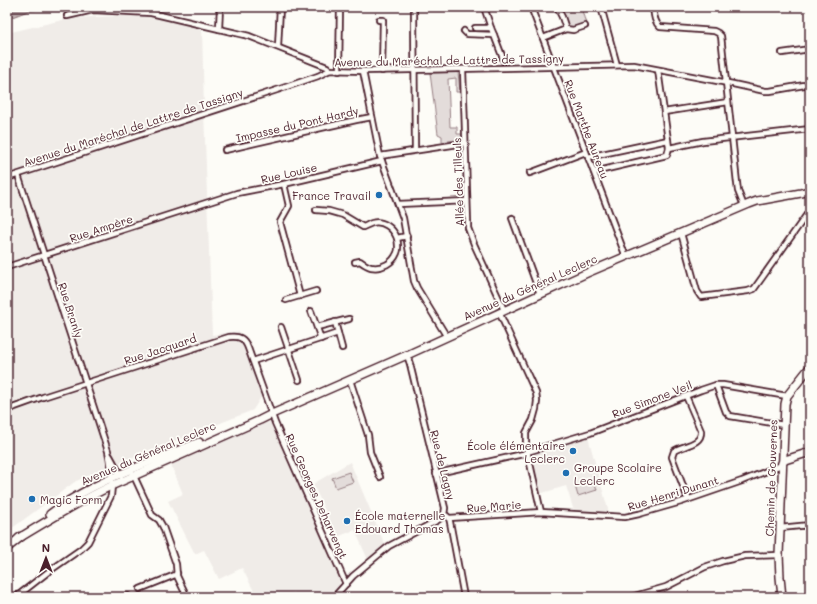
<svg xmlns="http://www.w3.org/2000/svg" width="817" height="604" font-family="Mali,sans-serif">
<rect width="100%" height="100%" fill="#fdfcf7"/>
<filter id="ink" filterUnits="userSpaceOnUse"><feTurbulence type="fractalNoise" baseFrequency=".025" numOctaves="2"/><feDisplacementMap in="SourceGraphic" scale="8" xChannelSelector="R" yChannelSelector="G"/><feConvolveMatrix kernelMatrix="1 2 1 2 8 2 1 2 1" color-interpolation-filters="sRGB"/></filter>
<g filter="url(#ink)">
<g fill="#f0ece8">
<polygon points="142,15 202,26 204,111 212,335 239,331 261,397 253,410 76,481 7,532 7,33 71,18"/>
<polygon points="268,422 272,423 340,579 339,586 329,597 298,597 294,592 283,597 278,597 276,593 268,597 257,597 242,568 219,579 204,550 195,554 168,501 183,494 171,465"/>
<polygon points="588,437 609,513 574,511 566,486 539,494 532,461 532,456 534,454"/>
<polygon points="350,462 385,545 368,560 355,530 337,537 313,484"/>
</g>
<g fill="#e3dcda" stroke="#967e82">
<polygon points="558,7 581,7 586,24 573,28 570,28"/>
<polygon points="458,72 460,92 456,92 456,78 448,79 450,127 457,127 457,134 462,134 462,139 442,142 442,136 438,134 430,73"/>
<polygon points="349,472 353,482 336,488 332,478"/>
<polygon points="594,480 597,490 578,496 575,486"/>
</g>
<polygon fill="#c0b1b1" stroke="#91777b" points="7,7 52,7 28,11 7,19"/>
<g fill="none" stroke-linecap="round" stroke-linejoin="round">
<defs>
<g id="street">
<polyline points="414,7 415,150"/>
<polyline points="531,7 626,257"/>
<polyline points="601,7 617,65"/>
<path d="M653,7C654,14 654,22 660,27L714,31L718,33L721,36L737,183L738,191L744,206"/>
<polyline points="67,16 93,10 151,13 249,36 327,67 330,70"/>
<polyline points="379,20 383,20 382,71"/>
<polyline points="475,28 491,28 484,7"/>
<polyline points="219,29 220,7"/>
<polyline points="566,29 573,30 585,26"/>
<polyline points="464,31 467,34 494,35 491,28"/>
<polyline points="494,35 504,61"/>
<polyline points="543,38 566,29 562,17 557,7"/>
<polyline points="278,47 280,7"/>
<polyline points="782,53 810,49"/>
<polyline points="463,69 468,222 468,228 474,244 504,310"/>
<polyline points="339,71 340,7"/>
<polyline points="363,71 380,156 403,218 414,281 417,288 447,337"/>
<polyline points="664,112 728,102"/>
<polyline points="669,148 703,141 810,129"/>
<polyline points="225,150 356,120 372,117"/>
<polyline points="380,156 465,143"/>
<polyline points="588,157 668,140"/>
<polyline points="594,172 667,155 669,148 668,140 658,70"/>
<polyline points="530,173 586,152"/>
<polyline points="7,178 280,89 318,76 330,70 363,71 634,65 733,84 765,91 770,91 810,84"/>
<polyline points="284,184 289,206 280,222 300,296"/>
<polyline points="398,204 467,201"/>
<path d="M316,210L329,211L343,215L363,227C366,226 369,224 372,223C383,220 393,228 397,238L407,236"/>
<polyline points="512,218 540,294"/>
<polyline points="681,233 697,291 701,297 748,291 754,289 810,210"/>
<path d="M355,262L360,261C364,264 367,266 371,267C382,269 393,263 397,253C399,249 398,243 397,238"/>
<polyline points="7,267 237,193 284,184 382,161"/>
<polyline points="286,300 316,291"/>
<polyline points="311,311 321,339"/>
<polyline points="499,312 536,393 537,401 536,409 533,420 526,433 526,446 541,512"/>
<polyline points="335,322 342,348"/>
<polyline points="281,327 299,380"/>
<polyline points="317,327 349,319"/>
<polyline points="253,361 338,333"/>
<polyline points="350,380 368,435 370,452 380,477"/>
<polyline points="716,385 726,412 730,416 784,425"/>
<path d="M686,396L701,431C702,445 683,445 674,451L672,457L688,499"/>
<path d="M7,411L15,407L43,397L229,337C240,336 244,338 248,348L275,423L346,584"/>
<polyline points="110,456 121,476"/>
<polyline points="133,474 152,515 159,520 163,527 176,564 177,576 187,597"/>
<polyline points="436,474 447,471 523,454 527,452 590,433 701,390 716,385 723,385 787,396"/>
<polyline points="447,516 449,518 450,522 464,597"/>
<polyline points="449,518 541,512 574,514 625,517 639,514 681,502 742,481 779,466 782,463"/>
<polyline points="780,528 810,525"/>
<polyline points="140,589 175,575 177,573"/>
<polyline points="555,596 570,596 574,597"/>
<path d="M16,597L48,572L81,549L88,542L111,496C113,481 111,465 108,451L18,175"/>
<polyline points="125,597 128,596"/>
<polyline points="334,597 353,576 389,546 438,520 444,515 445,508 410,364 407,355"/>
<polyline points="546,597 553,597"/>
<polyline points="631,597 666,587 705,567 723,561 745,556 779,555"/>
<polyline points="770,597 782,594"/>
</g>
<g id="secondary">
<polyline points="782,463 785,460 810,452"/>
<path d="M50,514C57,509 64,504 70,500C109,476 157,459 199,442"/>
<path d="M19,538C49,520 79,501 111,486L260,420L272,414L407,355L587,273L749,204L757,201L801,193L810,191"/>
<polyline points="7,548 22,536"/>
<polyline points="782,597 780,577 779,555 785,404 787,396 810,367"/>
</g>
</defs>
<use href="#street" stroke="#4a1f2b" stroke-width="8"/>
<use href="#secondary" stroke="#4a1f2b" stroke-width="10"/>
<use href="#street" stroke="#fdfcf7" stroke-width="4.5"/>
<use href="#secondary" stroke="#fdfcf7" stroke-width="7"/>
</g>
</g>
<g fill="#1f6fb2" stroke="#fdfcf7" stroke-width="1.5">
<circle cx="379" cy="195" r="4"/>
<circle cx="573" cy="451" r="4"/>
<circle cx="566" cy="473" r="4"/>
<circle cx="32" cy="499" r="4"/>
<circle cx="347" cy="521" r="4"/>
</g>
<g text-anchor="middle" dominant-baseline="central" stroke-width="3.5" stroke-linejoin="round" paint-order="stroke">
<g font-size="11" fill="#4a1f2b" stroke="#fdfcf7">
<text transform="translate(449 60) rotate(-1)">Avenue du Maréchal de Lattre de Tassigny</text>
<text transform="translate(297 124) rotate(-13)">Impasse du Pont Hardy</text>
<text transform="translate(133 127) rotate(-18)">Avenue du Maréchal de Lattre de Tassigny</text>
<text transform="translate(587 129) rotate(69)">Rue Marthe Aureau</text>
<text transform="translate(289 173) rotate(-13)">Rue Louise</text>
<text transform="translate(458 182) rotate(-92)">Allée des Tilleuls</text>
<text transform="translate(101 228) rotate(-18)">Rue Ampère</text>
<text transform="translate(530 287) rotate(-24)">Avenue du Général Leclerc</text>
<text transform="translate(71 310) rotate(72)">Rue Branly</text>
<text transform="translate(160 349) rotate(-18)">Rue Jacquard</text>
<text transform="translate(652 399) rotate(-21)">Rue Simone Veil</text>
<text transform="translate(148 453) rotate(-23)">Avenue du Général Leclerc</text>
<text transform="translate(443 465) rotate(76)">Rue de Lagny</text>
<text transform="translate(771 478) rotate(-88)">Chemin de Gouvernes</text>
<text transform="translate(673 493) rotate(-17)">Rue Henri Dunant</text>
<text transform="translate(317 496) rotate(66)">Rue Georges Deharvengt</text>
<text transform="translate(494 506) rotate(-4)">Rue Marie</text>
</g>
<g font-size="11" fill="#4a1f2b" stroke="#fdfcf7" text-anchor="start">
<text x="371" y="195" text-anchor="end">France Travail</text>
<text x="565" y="445" text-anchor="end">École élémentaire<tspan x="565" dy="13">Leclerc</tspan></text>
<text x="574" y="467">Groupe Scolaire<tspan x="574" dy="13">Leclerc</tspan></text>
<text x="40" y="499">Magic Form</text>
<text x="355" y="515">École maternelle<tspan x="355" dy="13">Edouard Thomas</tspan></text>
</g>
</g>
<rect width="817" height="604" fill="none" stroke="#fdfcf7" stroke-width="24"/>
<rect x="12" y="12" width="793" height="580" fill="none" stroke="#4a1f2b" stroke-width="1.5" filter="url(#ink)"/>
<g transform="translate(46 558)" stroke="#fdfcf7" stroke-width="3" paint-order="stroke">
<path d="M0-3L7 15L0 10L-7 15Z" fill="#4a1f2b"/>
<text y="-6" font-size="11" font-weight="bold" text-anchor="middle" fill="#4a1f2b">N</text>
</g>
</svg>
